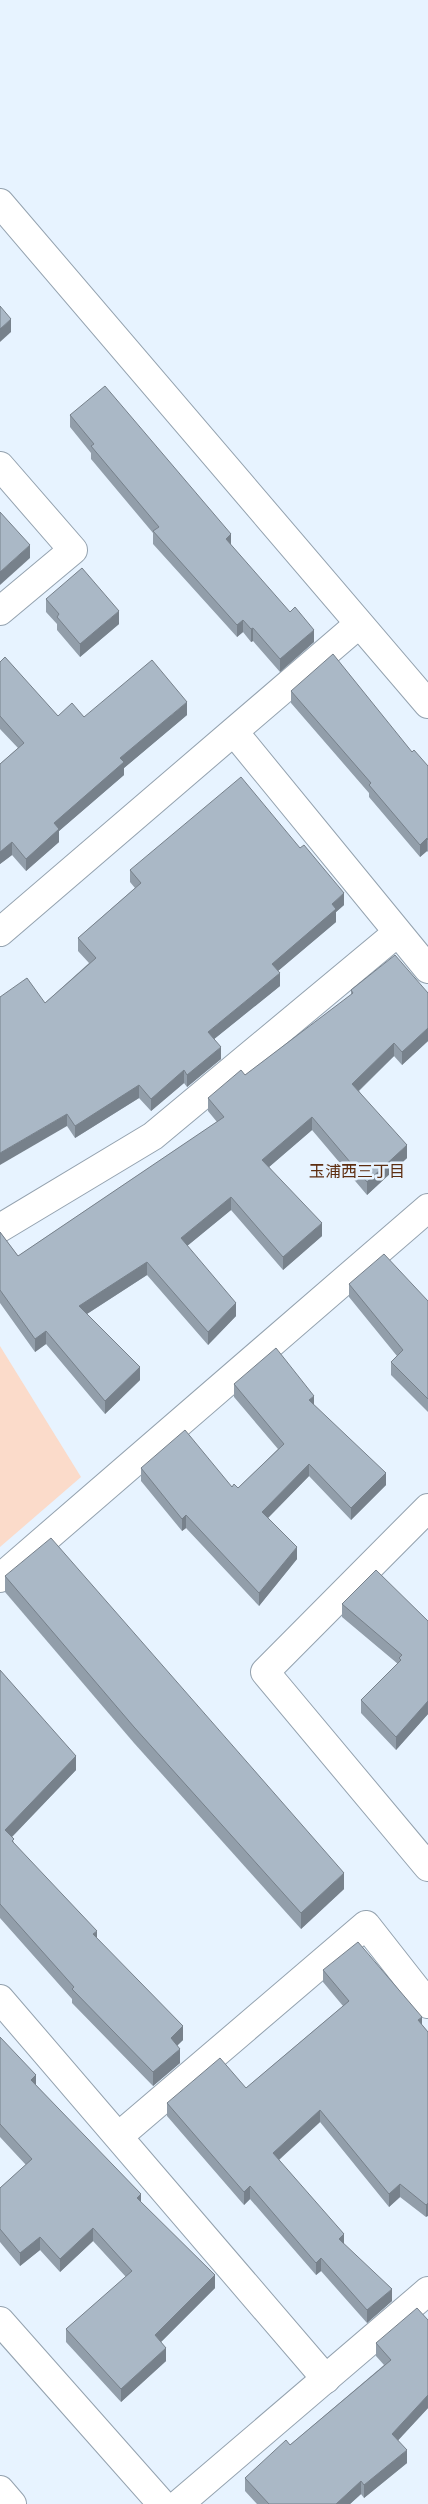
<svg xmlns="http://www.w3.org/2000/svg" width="428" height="2504" font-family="'Fira Sans','Noto Sans JP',sans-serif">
<rect width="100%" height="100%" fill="#e7f3ff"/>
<polygon fill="#fbdbca" points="0,1346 81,1477 0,1547"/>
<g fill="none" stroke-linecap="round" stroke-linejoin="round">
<defs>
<g id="minor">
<polyline points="0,203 428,704"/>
<polyline points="0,466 73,550 0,611"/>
<polyline points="234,732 428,969"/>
<polyline points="0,932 359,624"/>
<polyline points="0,1228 153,1136 397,933"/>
<polyline points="428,1508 265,1672 428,1867"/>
<polyline points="0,1578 428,1208"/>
<polyline points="0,1999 326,2379"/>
<polyline points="119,2136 366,1925 428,2004"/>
<polyline points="0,2321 162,2504"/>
<polyline points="179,2504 428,2291"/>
</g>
<polyline id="major" points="0,2490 12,2504"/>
</defs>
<use href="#minor" stroke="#94a2af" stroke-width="30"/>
<use href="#major" stroke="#94a2af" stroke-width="30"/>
<use href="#minor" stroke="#fff" stroke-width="28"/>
<use href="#major" stroke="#fff" stroke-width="28"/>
</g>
<g fill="#929eaa">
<polygon points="70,415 231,545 314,642 280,672 253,641 251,642 243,632 237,637 153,544 153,533 91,459 91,453 70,427"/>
<polygon points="46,599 119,624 80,657 57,630 57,624 46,612"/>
<polygon points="0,662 58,716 84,717 187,715 124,768 124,775 59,831 59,842 26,871 12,855 0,864 0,764 18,748 0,729"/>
<polygon points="291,691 412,752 428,766 428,852 427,851 420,857 369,797 369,793 291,703"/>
<polygon points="130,870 344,905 336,912 336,922 278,971 280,986 214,1039 221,1059 187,1087 184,1083 151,1111 139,1098 75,1138 67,1126 45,1003 89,963 78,951 78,938 135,888 130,882"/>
<polygon points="351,990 428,993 428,1041 402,1065 394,1056 359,1091 407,1158 367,1195 312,1130 269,1167 322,1236 283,1270 231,1210 187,1246 236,1316 208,1345 147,1275 87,1314 140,1380 105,1414 46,1344 35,1352 0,1303 0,1232 18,1256 217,1122 208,1111 208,1098 245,1075 351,995"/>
<polygon points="349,1284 428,1301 428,1412 391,1375 391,1362 397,1356 349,1297"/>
<polygon points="234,1384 314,1405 386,1485 351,1520 309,1476 268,1518 297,1559 259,1606 186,1528 182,1531 141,1481 141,1468 238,1488 278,1449 234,1397"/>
<polygon points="5,1576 344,1889 301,1929 134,1743 5,1592"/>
<polygon points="342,1604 428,1621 428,1714 396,1750 361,1713 361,1700 398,1664 342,1617"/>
<polygon points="0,1670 76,1770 12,1837 14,1843 183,2040 177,2045 180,2063 153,2086 72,2003 72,1999 0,1918"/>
<polygon points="323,1970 422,2025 428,2032 426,2217 400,2197 389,2207 320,2122 279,2160 344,2245 392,2301 367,2323 321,2271 316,2275 250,2199 244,2205 167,2116 167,2103 246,2088 343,2006 323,1982"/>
<polygon points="0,2037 36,2085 141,2203 215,2288 161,2342 166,2361 121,2402 66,2342 66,2329 126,2277 93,2241 60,2272 40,2250 20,2266 0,2242 0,2188 26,2165 0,2137"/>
<polygon points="428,2320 428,2408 398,2440 407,2463 364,2498 361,2494 350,2504 257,2504 245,2491 245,2478 290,2445 384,2365 376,2356 376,2343"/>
</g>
<g fill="#77818b">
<polygon points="11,319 11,332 0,342 0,329"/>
<polygon points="231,534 231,547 226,539"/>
<polygon points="30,545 30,558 0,585 0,572"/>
<polygon points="119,611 119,624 80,657 80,644"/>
<polygon points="243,620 243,632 237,637 237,625"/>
<polygon points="253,628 253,641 251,642 251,629"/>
<polygon points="314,630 314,642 280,672 280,659"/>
<polygon points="187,702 187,715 124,768 124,775 59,831 59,842 26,871 26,859 54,823 120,758"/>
<polygon points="427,838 427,851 420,857 420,845"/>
<polygon points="12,842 12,855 0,864 0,852"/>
<polygon points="344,893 344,905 336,912 336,922 272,976 272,964 332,904"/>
<polygon points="280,973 280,986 208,1044 208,1032"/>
<polygon points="428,1028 428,1041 402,1065 402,1052"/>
<polygon points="394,1043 394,1056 352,1097 352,1084"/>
<polygon points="221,1047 221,1059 187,1087 187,1075"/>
<polygon points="184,1070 184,1083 151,1111 151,1099"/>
<polygon points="139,1085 139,1098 75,1138 75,1126"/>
<polygon points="67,1114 67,1126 0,1165 0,1153"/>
<polygon points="312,1117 312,1130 262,1173 262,1160"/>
<polygon points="407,1145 407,1158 367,1195 367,1182"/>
<polygon points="231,1197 231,1210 181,1251 181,1238"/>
<polygon points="322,1223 322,1236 283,1270 283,1257"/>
<polygon points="147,1262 147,1275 79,1319 79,1306"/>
<polygon points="236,1303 236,1316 208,1345 208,1332"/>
<polygon points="46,1331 46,1344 35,1352 35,1339"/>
<polygon points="140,1367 140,1380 105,1414 105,1401"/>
<polygon points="314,1396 314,1408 309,1400"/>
<polygon points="309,1464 309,1476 262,1524 262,1512"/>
<polygon points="386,1473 386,1485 351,1520 351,1508"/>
<polygon points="186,1515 186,1528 182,1531 182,1519"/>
<polygon points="297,1547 297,1559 259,1606 259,1593"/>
<polygon points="428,1701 428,1714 396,1750 396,1737"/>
<polygon points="76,1756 76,1770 5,1844 5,1830"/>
<polygon points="344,1873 344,1889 301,1929 301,1913"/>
<polygon points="97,1931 97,1945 93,1934"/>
<polygon points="422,2017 422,2029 418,2020"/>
<polygon points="183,2026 183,2040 171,2052 171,2038"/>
<polygon points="180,2049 180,2063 153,2086 153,2072"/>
<polygon points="36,2075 36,2088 31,2080"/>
<polygon points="320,2110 320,2122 273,2165 273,2153"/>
<polygon points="400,2184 400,2197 389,2207 389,2194"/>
<polygon points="250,2186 250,2199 244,2205 244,2192"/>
<polygon points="141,2194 141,2206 137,2198"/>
<polygon points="428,2203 428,2216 426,2217 426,2205"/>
<polygon points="93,2228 93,2241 60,2272 60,2259"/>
<polygon points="344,2234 344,2246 339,2239"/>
<polygon points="40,2237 40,2250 20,2266 20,2253"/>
<polygon points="321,2258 321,2271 316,2275 316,2263"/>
<polygon points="215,2275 215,2288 155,2348 155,2335"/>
<polygon points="392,2289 392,2301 367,2323 367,2310"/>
<polygon points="166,2348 166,2361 121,2402 121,2389"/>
<polygon points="428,2395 428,2408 392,2447 392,2434"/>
<polygon points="407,2450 407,2463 364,2498 364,2485"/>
<polygon points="361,2481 361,2494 350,2504 336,2504"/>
</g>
<g fill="#aab8c6" stroke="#77818b">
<polygon points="0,306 11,319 0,329"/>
<polygon points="105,386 231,534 226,539 290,612 295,607 314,630 280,659 253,628 251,629 243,620 237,625 153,531 159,527 91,446 94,444 70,415"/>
<polygon points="0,512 30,545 0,572"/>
<polygon points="82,568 119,611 80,644 57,617 59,614 46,599"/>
<polygon points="333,654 412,752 414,750 428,766 428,840 427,838 420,845 369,785 371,783 291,691"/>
<polygon points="5,657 58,716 72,703 84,717 152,660 187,702 120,758 124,762 54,823 59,829 26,859 12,842 0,852 0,764 24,743 0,716 0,662"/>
<polygon points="241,777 300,848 304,845 344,893 332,904 336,909 272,964 280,973 208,1032 221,1047 187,1075 184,1070 151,1099 139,1085 75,1126 67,1114 0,1153 0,997 27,978 45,1003 96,958 78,938 141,883 130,870"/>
<polygon points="395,955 428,993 428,1028 402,1052 394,1043 352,1084 407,1145 367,1182 312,1117 262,1160 322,1223 283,1257 231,1197 181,1238 236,1303 208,1332 147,1262 79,1306 140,1367 105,1401 46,1331 35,1339 0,1290 0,1232 18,1256 224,1117 208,1098 241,1070 245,1075 353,993 351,990"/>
<polygon points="384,1254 428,1301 428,1399 391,1362 403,1350 349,1284"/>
<polygon points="276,1348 314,1396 309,1400 386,1473 351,1508 309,1464 262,1512 297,1547 259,1593 186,1515 182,1519 141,1468 185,1430 232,1487 234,1484 238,1488 284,1444 234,1384"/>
<polygon points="51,1538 344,1873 301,1913 134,1727 5,1576"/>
<polygon points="376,1570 428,1621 428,1701 396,1737 361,1700 401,1660 399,1658 402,1655 342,1604"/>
<polygon points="0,1670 76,1756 5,1830 14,1839 12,1841 97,1931 93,1934 183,2026 171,2038 180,2049 153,2072 72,1989 74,1987 0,1904"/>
<polygon points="358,1942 422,2017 418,2020 428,2032 428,2203 426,2205 400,2184 389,2194 320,2110 273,2153 344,2234 339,2239 392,2289 367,2310 321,2258 316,2263 250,2186 244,2192 167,2103 220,2058 246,2088 349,2001 323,1970"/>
<polygon points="0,2037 36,2075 31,2080 141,2194 137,2198 215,2275 155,2335 166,2348 121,2389 66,2329 132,2271 93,2228 60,2259 40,2237 20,2253 0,2229 0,2188 32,2159 0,2124"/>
<polygon points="417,2308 428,2320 428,2395 392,2434 407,2450 364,2485 361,2481 336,2504 269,2504 245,2478 286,2440 290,2445 391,2360 376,2343"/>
</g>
<g text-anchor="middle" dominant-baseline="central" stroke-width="5" stroke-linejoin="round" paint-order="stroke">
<g font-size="16" fill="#5d2d10" stroke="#e7f3ff">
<text x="357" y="1171">玉浦西三丁目</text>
</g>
</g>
</svg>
